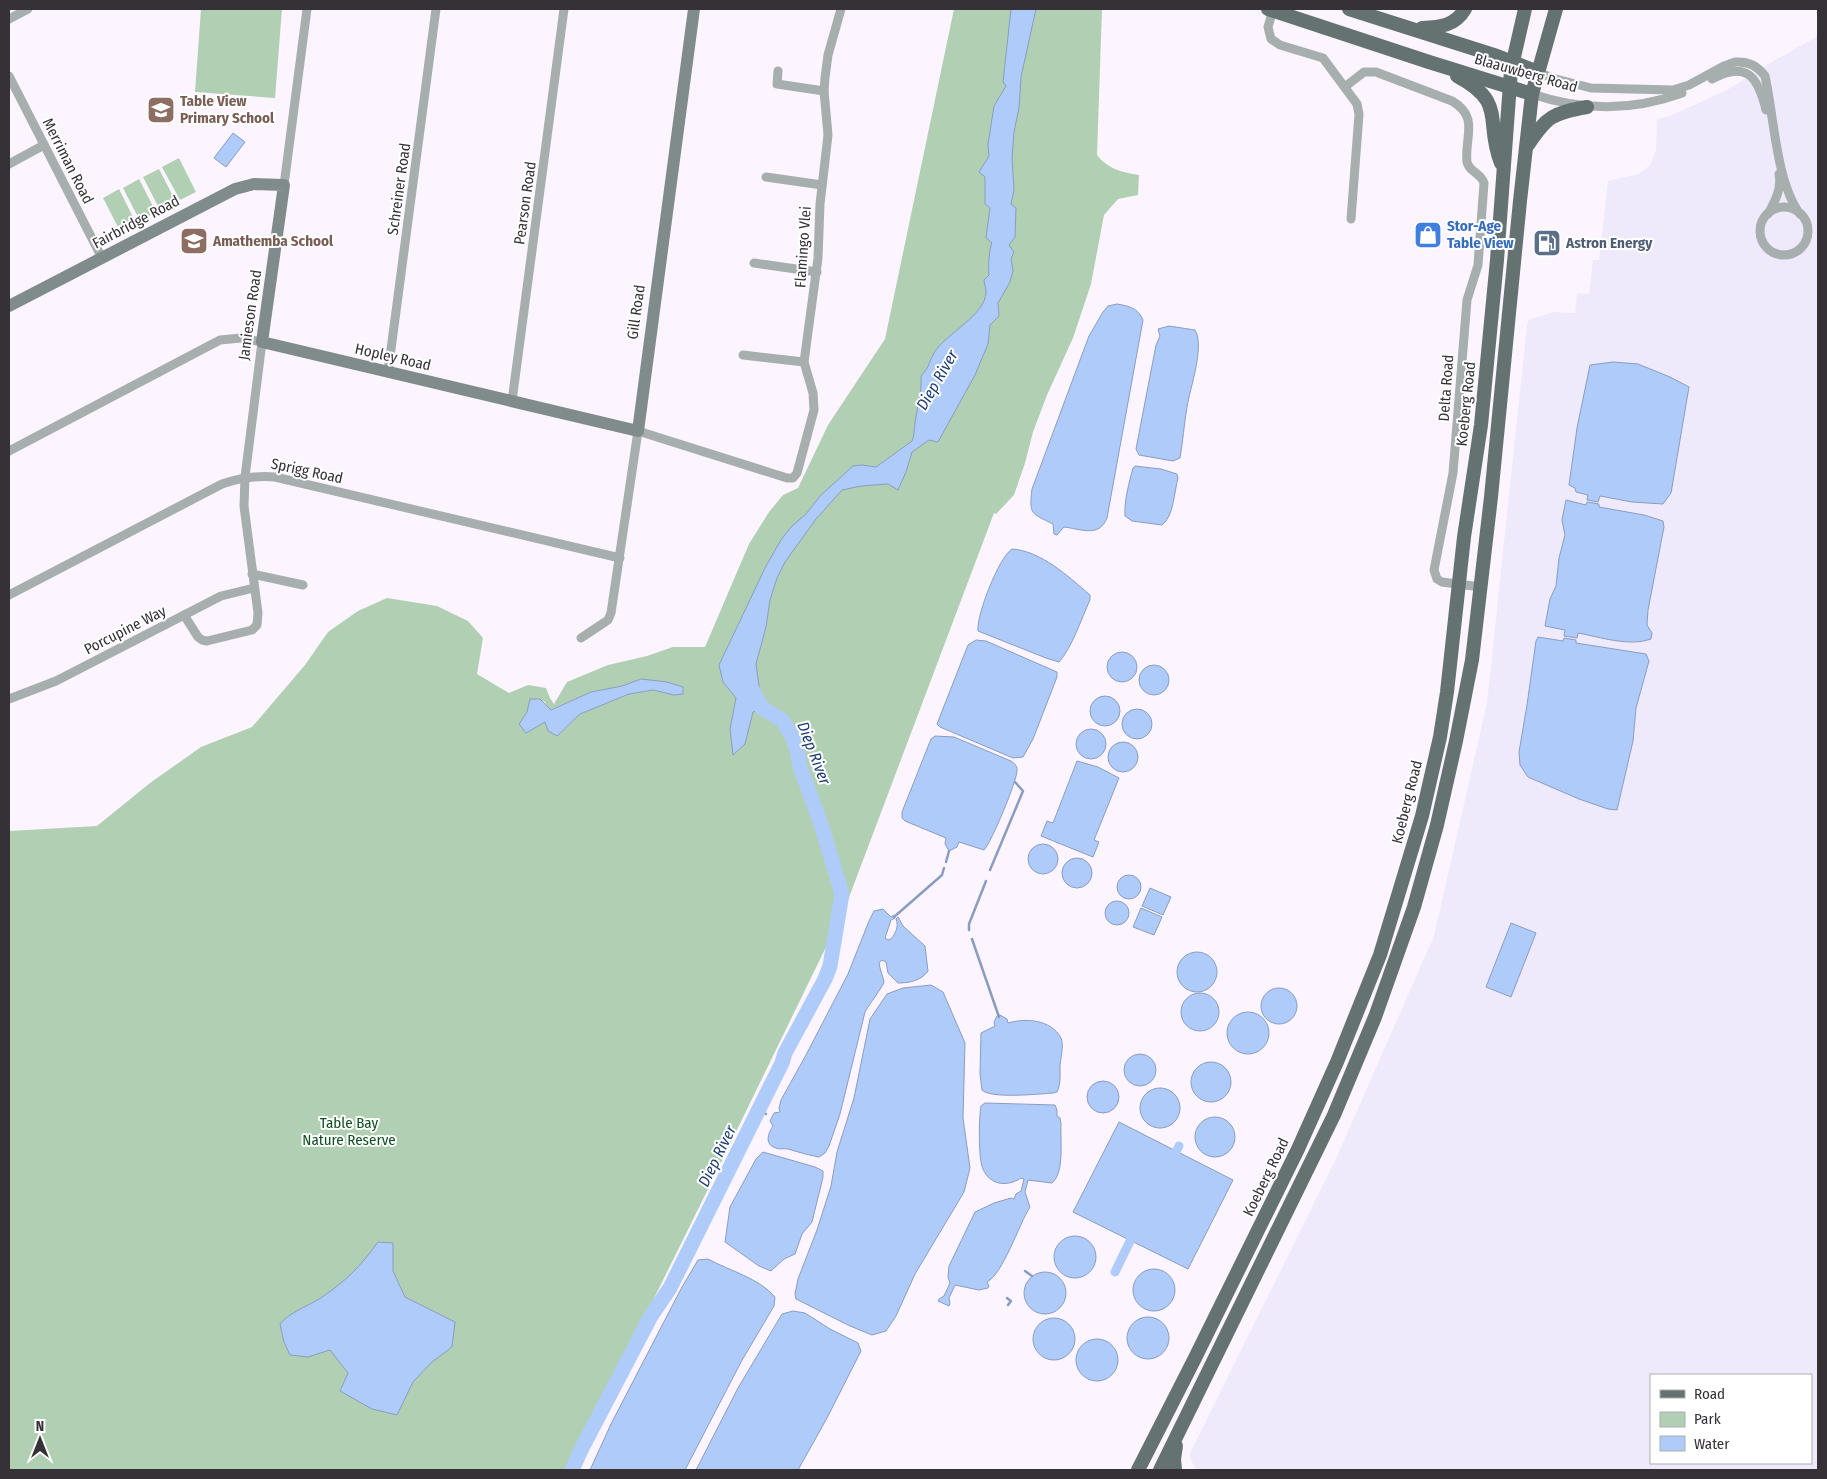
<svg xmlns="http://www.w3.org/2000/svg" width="1827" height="1479" font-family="'Fira Sans Condensed',sans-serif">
<rect width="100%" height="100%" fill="#fcf4fe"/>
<path fill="#eeeafc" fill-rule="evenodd" d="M1818,36V1470H1196L1189,1455L1335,1161L1434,936L1487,703L1527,325L1529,320L1553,312L1575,313L1577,293L1589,294L1593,260H1599L1608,181L1639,174L1650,165L1656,150L1657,119L1670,116L1727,90L1777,59ZM1651,1375H1811V1463H1651Z"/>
<g fill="#b1cfb3" fill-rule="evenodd">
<polygon points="201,9 282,9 275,98 195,92"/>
<path d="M954,9H1102L1097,155C1106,168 1123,173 1139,175L1138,195L1118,199L1104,215L1091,284L1073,338L1047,395L1033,432L1025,463L1014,495L996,514L994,513L845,908L715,1175L569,1470H9V831L97,826L150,783L201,747L252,727L305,665L328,632L358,611L387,598L437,606L468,621L483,638L477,674L509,693L528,685L546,688L550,698L554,704L567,682L608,665L647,656L673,647H705L749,544L769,512L783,495L798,488L828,425L885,339ZM641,679L683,694L674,695L653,690L629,694L580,714L557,736L546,722L519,724L527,712L544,701L550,710L591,692L622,686Z"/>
<polygon points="179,158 196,192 180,200 162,167"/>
<polygon points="159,169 176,202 160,210 143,177"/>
<polygon points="139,179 156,212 140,221 123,188"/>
<polygon points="119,189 136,223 120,231 103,198"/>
</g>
<g fill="#afcbfa" stroke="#8a9dbf">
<path d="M1011,9H1036L1021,77L1019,108L1014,132L1012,157L1014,190L1011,204L1016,208L1015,237L1009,245L1014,252L1011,259L1013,271L1010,282L998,303L999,316L990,325L988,344L975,375L938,442L929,440L912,452L906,472L898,490L888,484L861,486L842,490L816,519L785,562L777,578L770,600L766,627L756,664L762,708L753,712L745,744L733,755L730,729L736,698L723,682L719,665L766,566L781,540L791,527L806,514L820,496L853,466L862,465L876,467L912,441C915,434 914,425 916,417C918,403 922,391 921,376C931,365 928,363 934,353C945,334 986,315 986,292C986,288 984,284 984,280L989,275C988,268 989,249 992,243L986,238L990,208L985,204V177L979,172L989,156L988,144L994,106L1006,86L1003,82Z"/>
<polygon points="233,133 245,142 226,167 214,158"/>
<path d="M1117,304C1129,306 1138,308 1143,320L1107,518C1099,538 1081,529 1064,527L1057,535L1054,534L1053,524C1031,513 1029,515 1032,489L1089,336L1103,312L1108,306Z"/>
<path d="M1169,326L1195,330C1205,346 1190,388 1187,407C1184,424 1183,441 1180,458L1173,461L1139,455L1136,449L1156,345L1160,336L1158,329Z"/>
<polygon points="1613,362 1638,364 1670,377 1689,387 1671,493 1663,504 1632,502 1600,496 1598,502 1587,500 1588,495 1576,492 1575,488 1569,485 1577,428 1590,365"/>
<path d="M1135,466L1161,469L1177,474L1178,478C1174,492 1174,516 1162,525L1132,521L1125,516C1124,501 1129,483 1133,468Z"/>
<path d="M1566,500L1586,505L1587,502L1599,504V507L1644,515L1663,521L1664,527L1648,610L1647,625L1652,633L1651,639C1629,647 1600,637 1578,633L1577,638L1564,636L1565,630L1545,626L1550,599L1556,586L1559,558L1565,535L1562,520Z"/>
<path d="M1012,549C1041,551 1068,576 1090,595V600C1081,619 1073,646 1059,662L1046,658L978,631C976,616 999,557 1012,549Z"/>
<polygon points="1538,637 1563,641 1564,638 1576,640 1576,643 1646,654 1649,661 1636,708 1633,741 1617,810 1608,809 1579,799 1528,777 1520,765 1519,752 1527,705 1536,641"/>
<polygon points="976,640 986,641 1057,672 1057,677 1033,739 1023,757 1013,758 940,727 937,724 968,645"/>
<circle cx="1122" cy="667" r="15"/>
<circle cx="1154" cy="680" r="15"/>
<polygon points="641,679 667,682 683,687 683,694 674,695 653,690 629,694 580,714 557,736 548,731 545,722 526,733 519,724 527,712 530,699 540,699 551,710 591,692 622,686"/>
<circle cx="1105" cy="711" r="15"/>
<circle cx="1137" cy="724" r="15"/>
<circle cx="1091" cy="744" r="15"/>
<path d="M935,736L954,737L1011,761C1014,763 1017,765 1017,770C1018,779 991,843 984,850L959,842L957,847L949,851L945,844L946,838L905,821L902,818V812L931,739Z"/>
<circle cx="1123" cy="757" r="15"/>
<polygon points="1077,761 1098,767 1119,778 1094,840 1099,842 1093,857 1041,836 1047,821 1053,823"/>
<circle cx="1043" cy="859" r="15"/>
<circle cx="1077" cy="873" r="15"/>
<circle cx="1129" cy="887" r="12"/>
<polygon points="1150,888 1171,897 1163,915 1142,906"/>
<circle cx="1117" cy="913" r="12"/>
<polygon points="1141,908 1162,917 1154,935 1133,927"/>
<path d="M883,909L891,917L894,915L895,918L891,920L885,938L888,940L891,939C896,933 899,926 896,919L898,917L903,926L925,946L928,971C921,981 909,983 898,983L888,973L886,962L882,960L879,963C880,970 883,976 884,982C884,985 868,1006 865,1012L840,1114L829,1146L825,1153L819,1157C808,1155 798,1152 788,1149C783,1148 780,1150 776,1148C764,1145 768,1133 773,1126L770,1121L774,1113L780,1112L779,1108L781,1100L806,1055L848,974L869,921L874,911Z"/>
<polygon points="1511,923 1536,933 1511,997 1486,987"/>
<circle cx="1197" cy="972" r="20"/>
<polygon points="931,985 943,992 965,1043 963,1118 970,1168 964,1192 915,1274 896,1316 886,1331 872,1335 850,1326 796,1299 795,1294 798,1279 817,1230 831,1186 837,1152 854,1098 870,1019 887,994 903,988"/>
<circle cx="1279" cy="1006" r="18"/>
<circle cx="1200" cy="1012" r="19"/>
<circle cx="1248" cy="1033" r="21"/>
<path d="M1000,1015L1007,1019L1008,1023C1025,1018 1051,1019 1061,1038C1064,1044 1061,1057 1060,1065C1060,1074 1061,1084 1057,1092L1053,1093C1039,1094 991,1099 982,1090L980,1074L981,1033L995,1026L994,1022L997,1016Z"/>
<circle cx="1140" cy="1070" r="16"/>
<circle cx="1211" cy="1082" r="20"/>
<circle cx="1103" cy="1097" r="16"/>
<circle cx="1160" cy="1108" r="20"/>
<path d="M985,1103L1055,1105L1057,1110V1116L1060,1118L1061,1123C1060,1140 1065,1172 1052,1183L1028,1180L1025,1192L1030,1207C1019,1224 1003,1274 987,1282L989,1286L988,1288L979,1290L955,1285L949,1298L950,1303L949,1306L938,1301L939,1299L944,1296L950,1283L948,1277L949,1266L975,1212L994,1203L1011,1198L1014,1199L1016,1194L1021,1191L1024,1179L1021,1178C1006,1188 989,1184 983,1169C978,1159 979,1117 981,1106Z"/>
<circle cx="1215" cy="1137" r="20"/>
<polygon points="1119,1122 1233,1180 1188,1269 1073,1212"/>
<polygon points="763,1152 815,1167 823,1171 823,1177 812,1222 802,1234 795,1254 784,1259 771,1271 759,1266 725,1242 730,1207 756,1159"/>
<circle cx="1075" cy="1257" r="21"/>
<path d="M378,1242L393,1243V1271L405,1297L455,1322L452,1347L432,1362L413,1382L397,1415L372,1409L340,1391L348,1373L330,1350L308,1357L290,1355L284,1342L280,1324C290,1312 306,1307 319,1299C345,1282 360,1267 378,1242Z"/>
<path d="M708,1259C730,1271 759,1278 775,1297L774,1306L741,1362L685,1470H590L611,1424L682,1287L698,1260Z"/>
<circle cx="1154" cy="1290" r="21"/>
<circle cx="1045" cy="1293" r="21"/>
<polygon points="793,1311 805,1313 830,1329 858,1343 861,1351 827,1418 798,1470 696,1470 738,1388 782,1314"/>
<circle cx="1148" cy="1338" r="21"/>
<circle cx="1054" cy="1339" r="21"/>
<circle cx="1097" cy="1360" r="21"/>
</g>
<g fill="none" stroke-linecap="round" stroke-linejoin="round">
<g stroke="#8a9dbf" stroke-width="2.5">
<polyline points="946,862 949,851"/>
<polyline points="990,870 1023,791 1015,782"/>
<polyline points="894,917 942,875 944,868"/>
<polyline points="969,930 969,924 986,881"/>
<polyline points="972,939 999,1017"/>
<polyline points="758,1112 766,1114"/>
<polyline points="1025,1271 1032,1276"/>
<polyline points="1007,1298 1011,1301 1008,1305"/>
</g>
<g stroke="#afcbfa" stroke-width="9">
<polyline points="1171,1162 1179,1146"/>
<polyline points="1115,1272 1135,1231"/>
</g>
<polyline stroke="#afcbfa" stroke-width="15" points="572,1470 581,1450 651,1316 670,1288 782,1063 785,1053 825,979 830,966 842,894 821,824 800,767 797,750 792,736 782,720 762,708 753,691"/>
<g stroke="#a7aeae" stroke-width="9">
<polyline points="1273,10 1268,27 1271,39 1280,45 1323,58 1357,104 1359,114 1351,219"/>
<polyline points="9,19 28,9"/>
<polyline points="778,71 777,84 824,91"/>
<path d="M1538,72L1552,78L1591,88L1673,90L1689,85L1724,66L1735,62C1749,61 1757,66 1765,76C1774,116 1776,182 1800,214"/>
<polyline points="9,76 102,258"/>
<path d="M1712,79C1747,60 1758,77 1766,110"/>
<path d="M1346,86L1364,72H1376L1452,101C1480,117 1464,138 1467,162C1469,172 1481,173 1484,183L1478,265L1467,300L1453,473L1434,570L1437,579L1442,582L1481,587"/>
<path d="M1532,94C1582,111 1633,111 1682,93"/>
<polyline points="9,164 44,145"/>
<polyline points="766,177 822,185"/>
<polyline points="284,185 307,9"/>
<circle cx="1784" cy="231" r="24"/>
<path d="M1768,214C1775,201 1782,189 1779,174"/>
<polyline points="754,263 817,272"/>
<polyline points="743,355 804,362"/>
<polyline points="388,372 436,9"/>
<polyline points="512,401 564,9"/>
<polyline points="9,451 220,340 241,338 262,342 245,477 244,506 258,613 257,625 252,630 207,641 202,640 198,637 184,615"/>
<polyline points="252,574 303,585"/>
<path d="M9,595L222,484C240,478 256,475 275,477L620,558"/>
<polyline points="581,638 608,620 611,613 638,431 787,478 793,478 797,473 814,410 813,393 804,362 818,258 820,204 828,135 824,91 825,78 828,55 841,9"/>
<polyline points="9,699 56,681 221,596 254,588"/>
</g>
<polyline stroke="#808b8b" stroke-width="12" points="9,306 235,189 254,184 284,185 262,342 638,431 694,9"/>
<g stroke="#647272" stroke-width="14">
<polyline points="1268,9 1429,62 1532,94"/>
<polyline points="1349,9 1497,56 1538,72"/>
<path d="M1422,28C1440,27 1455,26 1465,9"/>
<path d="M1457,76C1508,103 1484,121 1501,163"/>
<path d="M1528,145C1547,116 1553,113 1587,107"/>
<polyline points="1138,1470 1195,1358 1298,1149 1337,1062 1380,955 1422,816 1440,737 1447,692 1464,537 1481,425 1497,260 1511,70 1525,9"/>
<polyline points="1160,1470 1334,1115 1375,1017 1414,907 1437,825 1456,741 1472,660 1491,497 1520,201 1532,94 1556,9"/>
<polyline points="1175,1470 1174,1459 1176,1446"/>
</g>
</g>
<defs>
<symbol id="school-square" viewBox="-11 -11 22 22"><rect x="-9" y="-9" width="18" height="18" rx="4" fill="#8d6e63" stroke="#fff"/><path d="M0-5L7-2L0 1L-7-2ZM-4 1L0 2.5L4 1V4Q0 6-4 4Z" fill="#fff"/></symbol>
<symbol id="shop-square" viewBox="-11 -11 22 22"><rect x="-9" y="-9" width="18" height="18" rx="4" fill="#3f7fe0" stroke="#fff"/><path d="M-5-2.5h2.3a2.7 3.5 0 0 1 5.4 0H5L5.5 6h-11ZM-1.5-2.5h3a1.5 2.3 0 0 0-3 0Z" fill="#fff"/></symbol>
<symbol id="fuel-square" viewBox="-11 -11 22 22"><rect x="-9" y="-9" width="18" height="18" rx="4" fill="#5c6f8a" stroke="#fff"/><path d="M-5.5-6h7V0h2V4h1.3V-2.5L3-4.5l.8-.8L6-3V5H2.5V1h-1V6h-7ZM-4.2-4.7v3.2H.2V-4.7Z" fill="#fff"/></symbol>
</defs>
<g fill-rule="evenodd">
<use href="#school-square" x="145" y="94" width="32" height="32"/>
<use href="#shop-square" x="1412" y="219" width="32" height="32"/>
<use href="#school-square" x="178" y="225" width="32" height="32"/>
<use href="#fuel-square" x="1531" y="227" width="32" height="32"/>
</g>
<g text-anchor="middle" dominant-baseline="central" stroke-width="4" stroke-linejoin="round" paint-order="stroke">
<g font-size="15" fill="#353136" stroke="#fff">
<text transform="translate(1526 73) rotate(16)">Blaauwberg Road</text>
<text transform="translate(68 161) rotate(63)">Merriman Road</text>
<text transform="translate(399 189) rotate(-82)">Schreiner Road</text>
<text transform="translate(525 203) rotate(-82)">Pearson Road</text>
<text transform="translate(136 222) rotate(-28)">Fairbridge Road</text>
<text transform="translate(803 247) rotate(-86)">Flamingo Vlei</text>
<text transform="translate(636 312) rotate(-82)">Gill Road</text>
<text transform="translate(250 315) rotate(-82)">Jamieson Road</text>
<text transform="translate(393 357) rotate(13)">Hopley Road</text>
<text transform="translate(1446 388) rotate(-86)">Delta Road</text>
<text transform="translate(1466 404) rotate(-84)">Koeberg Road</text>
<text transform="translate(307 471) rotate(12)">Sprigg Road</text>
<text transform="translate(125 630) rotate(-27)">Porcupine Way</text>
<text transform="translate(1407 802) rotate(-76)">Koeberg Road</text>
<text transform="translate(1266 1177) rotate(-64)">Koeberg Road</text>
</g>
<g font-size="15" font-weight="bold" fill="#785e54" stroke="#fff" text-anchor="start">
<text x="180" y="101">Table View<tspan x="180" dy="17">Primary School</tspan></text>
<text x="213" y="241">Amathemba School</text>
</g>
<g font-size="15" font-weight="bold" fill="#366cbe" stroke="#fff" text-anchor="start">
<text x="1447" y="226">Stor-Age<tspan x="1447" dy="17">Table View</tspan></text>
</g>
<g font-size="15" font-weight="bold" fill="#4e5e75" stroke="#fff" text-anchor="start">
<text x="1566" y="243">Astron Energy</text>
</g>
<g font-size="15" fill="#0f501f" stroke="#fff">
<text x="349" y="1123">Table Bay<tspan x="349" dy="17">Nature Reserve</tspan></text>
</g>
<g font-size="16" font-style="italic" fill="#1d3d75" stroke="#fff">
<text transform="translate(937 380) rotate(-60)">Diep River</text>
<text transform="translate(814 753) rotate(69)">Diep River</text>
<text transform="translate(717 1156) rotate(-64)">Diep River</text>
</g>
</g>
<rect width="1827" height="1479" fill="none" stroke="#353136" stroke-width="20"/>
<rect x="1650" y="1374" width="162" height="90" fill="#ffffff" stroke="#aeadaf"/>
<rect x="1660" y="1390" width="25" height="8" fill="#647272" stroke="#aeadaf"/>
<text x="1694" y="1399" font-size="15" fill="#353136">Road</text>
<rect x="1660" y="1412" width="25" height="15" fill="#b1cfb3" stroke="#aeadaf"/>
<text x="1694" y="1424" font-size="15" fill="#353136">Park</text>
<rect x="1660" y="1436" width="25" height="15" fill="#afcbfa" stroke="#aeadaf"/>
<text x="1694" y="1449" font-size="15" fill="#353136">Water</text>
<g transform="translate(40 1439)" stroke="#ffffff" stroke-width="4" paint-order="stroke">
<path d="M0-4L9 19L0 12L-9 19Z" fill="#353136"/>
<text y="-8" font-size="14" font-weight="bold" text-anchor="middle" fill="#353136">N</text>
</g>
</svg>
